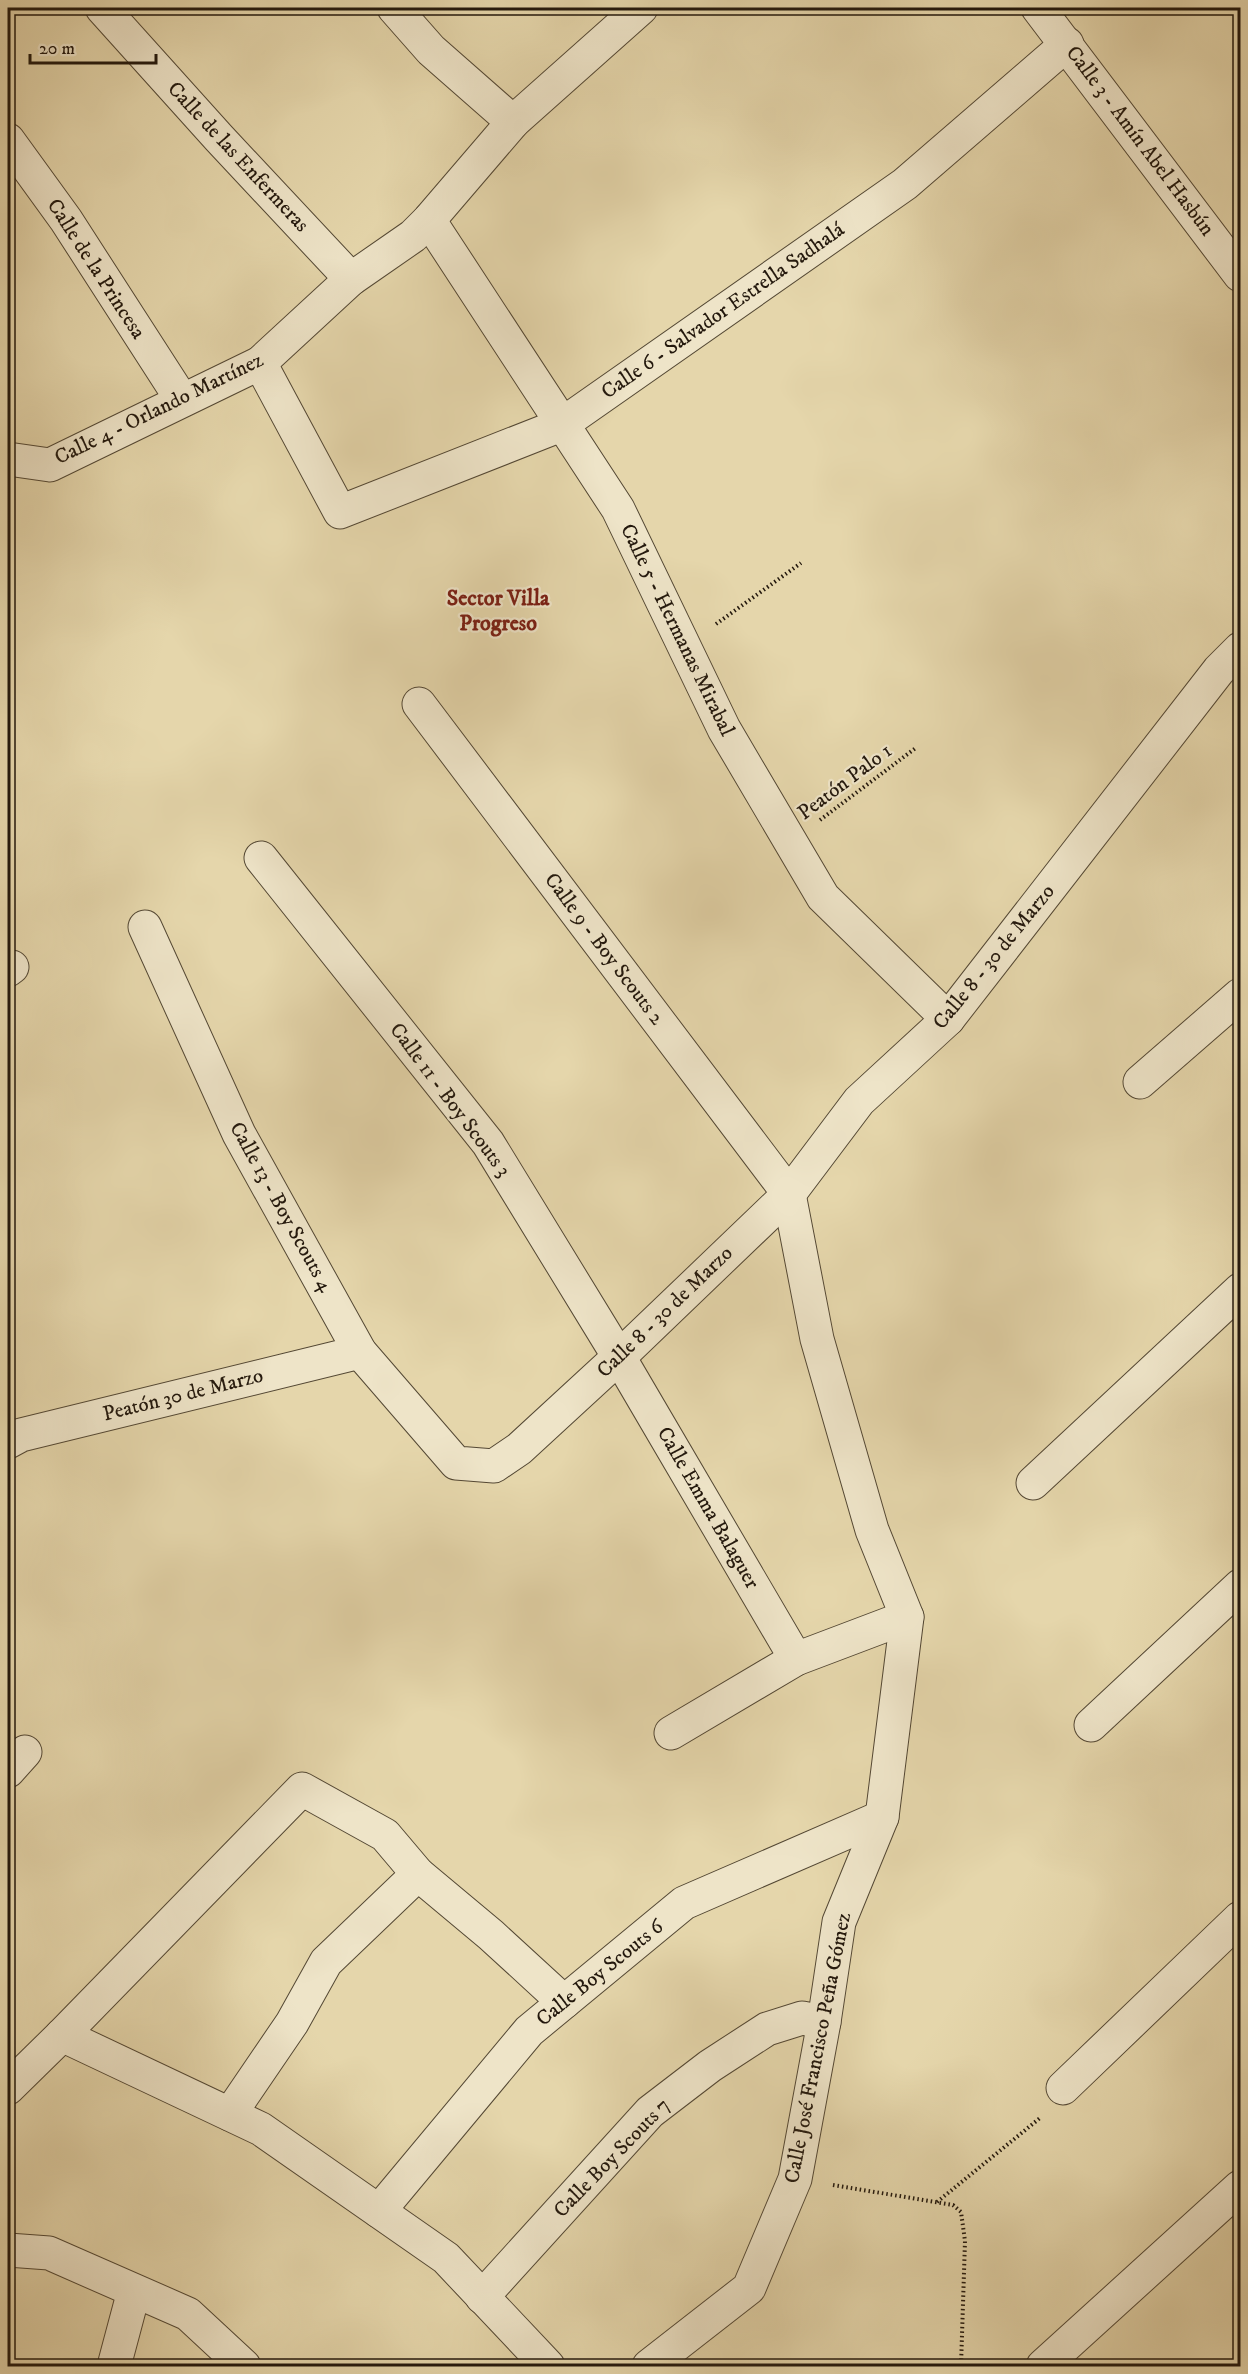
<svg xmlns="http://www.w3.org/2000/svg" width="1248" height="2374" font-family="'IM FELL DW Pica',serif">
<rect width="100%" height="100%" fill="#e5d6ab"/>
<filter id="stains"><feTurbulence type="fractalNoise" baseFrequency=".00333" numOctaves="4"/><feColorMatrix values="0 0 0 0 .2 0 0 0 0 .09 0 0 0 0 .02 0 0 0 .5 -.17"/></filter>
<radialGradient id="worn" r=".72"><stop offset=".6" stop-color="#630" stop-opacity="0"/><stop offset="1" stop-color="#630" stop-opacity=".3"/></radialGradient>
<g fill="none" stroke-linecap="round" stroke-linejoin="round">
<defs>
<g id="minor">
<polyline points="102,8 219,138 351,279"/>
<polyline points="394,8 431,50 513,122"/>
<polyline points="1038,8 1240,275"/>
<polyline points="8,140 66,220 182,400"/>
<polyline points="429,220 618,509 724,729 823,897 948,1019"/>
<polyline points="260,363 340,512 561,425 905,184 1067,44"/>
<polyline points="8,459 50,465 260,363 351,279 413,236 429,220 513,122 641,8"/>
<polyline points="419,704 789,1194 817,1339 872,1530 907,1617 882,1817 839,1922 824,2022 795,2179 749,2288 649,2366"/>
<polyline points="261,858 488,1143 619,1357 796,1659"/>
<polyline points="145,927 239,1134 360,1352 456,1463 494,1466 519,1449 619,1357 789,1194 859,1101 948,1019 1219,670 1240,649"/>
<polyline points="8,970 12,967"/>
<polyline points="1140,1082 1240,995"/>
<polyline points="8,1442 21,1435 360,1352"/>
<polyline points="1033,1483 1240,1290"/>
<polyline points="1091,1725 1240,1586"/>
<polyline points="671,1733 796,1659 907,1617"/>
<polyline points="8,1771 25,1752"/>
<polyline points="62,2035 261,2129 446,2258 548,2366"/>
<polyline points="8,2088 62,2035 302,1789 385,1835 418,1874 491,1935 564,2002"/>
<polyline points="1063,2088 1240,1918"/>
<polyline points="230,2114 292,2023 326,1962 418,1874"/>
<polyline points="379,2211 529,2031 684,1903 882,1817"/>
<polyline points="8,2250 49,2253 188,2314 244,2366"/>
<polyline points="482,2297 650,2112 710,2066 767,2029 802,2018 824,2022"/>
<polyline points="114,2366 134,2291"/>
<polyline points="1043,2366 1240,2187"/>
</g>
</defs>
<use href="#minor" stroke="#544834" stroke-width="35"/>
<g stroke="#23180d" stroke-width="4" stroke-dasharray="1.5 3" stroke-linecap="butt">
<polyline points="716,624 801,563"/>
<polyline points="820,820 917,747"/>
<polyline points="833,2185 953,2205 961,2212 965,2241 961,2366"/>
<polyline points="937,2202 1040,2118"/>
</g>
<use href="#minor" stroke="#eee4c8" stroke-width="33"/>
</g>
<g text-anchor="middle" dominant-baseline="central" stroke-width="4.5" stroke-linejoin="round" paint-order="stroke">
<g font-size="21" fill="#23180d" stroke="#eee4c8">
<text transform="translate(1140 141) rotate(53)">Calle 3 - Amín Abel Hasbún</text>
<text transform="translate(238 157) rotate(47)">Calle de las Enfermeras</text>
<text transform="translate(96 269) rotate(57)">Calle de la Princesa</text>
<text transform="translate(723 311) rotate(-35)">Calle 6 - Salvador Estrella Sadhalá</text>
<text transform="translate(159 409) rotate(-26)">Calle 4 - Orlando Martínez</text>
<text transform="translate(677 630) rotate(64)">Calle 5 - Hermanas Mirabal</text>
<text transform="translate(845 782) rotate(-37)">Peatón Palo 1</text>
<text transform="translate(604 949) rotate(53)">Calle 9 - Boy Scouts 2</text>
<text transform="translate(994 957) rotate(-51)">Calle 8 - 30 de Marzo</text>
<text transform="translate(450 1100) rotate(53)">Calle 11 - Boy Scouts 3</text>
<text transform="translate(281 1207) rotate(61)">Calle 13 - Boy Scouts 4</text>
<text transform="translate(665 1312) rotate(-44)">Calle 8 - 30 de Marzo</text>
<text transform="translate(183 1395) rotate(-14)">Peatón 30 de Marzo</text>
<text transform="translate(708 1508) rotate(60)">Calle Emma Balaguer</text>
<text transform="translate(600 1973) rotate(-39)">Calle Boy Scouts 6</text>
<text transform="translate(818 2048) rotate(-79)">Calle José Francisco Peña Gómez</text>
<text transform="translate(612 2158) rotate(-46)">Calle Boy Scouts 7</text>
</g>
<g font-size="22" font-weight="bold" fill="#7a1f14" stroke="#eee4c8">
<text x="498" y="598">Sector Villa<tspan x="498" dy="25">Progreso</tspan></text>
</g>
</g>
<rect width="1248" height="2374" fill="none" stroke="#e5d6ab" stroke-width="30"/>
<rect x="9" y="9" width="1230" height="2356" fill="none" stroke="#23180d" stroke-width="3"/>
<rect x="15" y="15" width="1218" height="2344" fill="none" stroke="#23180d" stroke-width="1.5"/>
<path d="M30 54v9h126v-9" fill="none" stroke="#23180d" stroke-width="3"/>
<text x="39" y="54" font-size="18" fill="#23180d" stroke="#eee4c8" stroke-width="4.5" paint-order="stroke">20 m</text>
<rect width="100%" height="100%" filter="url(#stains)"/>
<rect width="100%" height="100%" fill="url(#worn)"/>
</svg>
